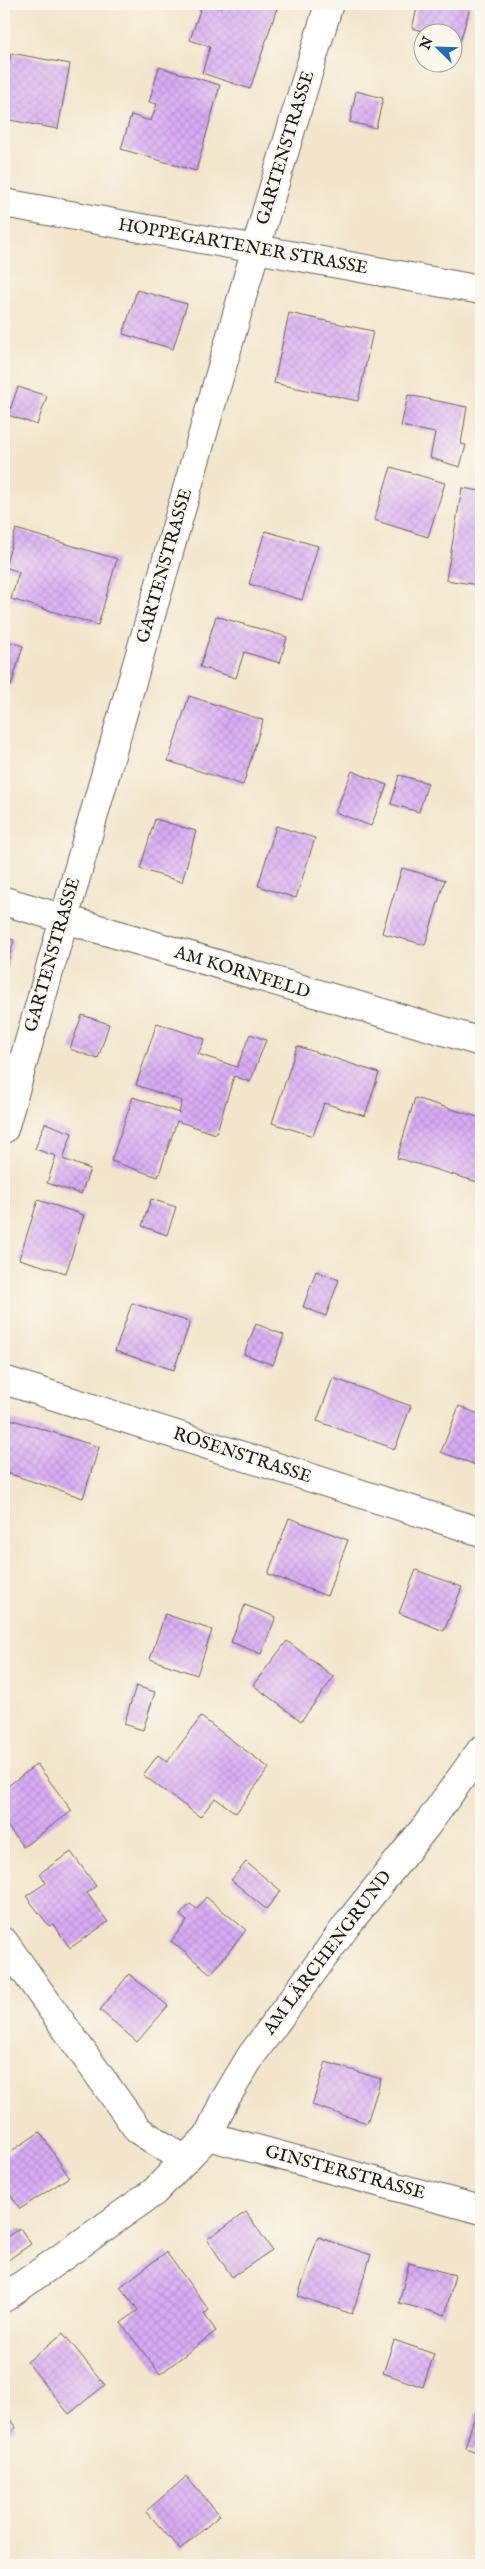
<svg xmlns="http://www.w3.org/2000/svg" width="485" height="2569" font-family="'IM FELL English',serif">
<defs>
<pattern id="building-cross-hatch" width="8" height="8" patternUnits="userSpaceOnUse" patternTransform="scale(1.25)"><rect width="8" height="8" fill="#d8acf4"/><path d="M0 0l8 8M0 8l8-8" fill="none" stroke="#b993d1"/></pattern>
</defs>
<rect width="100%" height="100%" fill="#fbf7ec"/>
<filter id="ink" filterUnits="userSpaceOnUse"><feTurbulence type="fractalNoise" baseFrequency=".02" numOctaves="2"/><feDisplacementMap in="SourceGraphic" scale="10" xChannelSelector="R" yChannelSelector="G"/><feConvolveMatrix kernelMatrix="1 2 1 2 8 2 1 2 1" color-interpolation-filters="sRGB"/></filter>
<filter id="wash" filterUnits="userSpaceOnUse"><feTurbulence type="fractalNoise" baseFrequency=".0096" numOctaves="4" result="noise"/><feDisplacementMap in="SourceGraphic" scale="20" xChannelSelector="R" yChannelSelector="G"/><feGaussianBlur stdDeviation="1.12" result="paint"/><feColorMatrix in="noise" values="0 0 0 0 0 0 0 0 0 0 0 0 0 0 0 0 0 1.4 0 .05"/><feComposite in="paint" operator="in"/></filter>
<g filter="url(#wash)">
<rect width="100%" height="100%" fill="#f2e5cb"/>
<g id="blocks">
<g fill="url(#building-cross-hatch)">
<polygon points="202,4 222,8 223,4 278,5 250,89 202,73 210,47 190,40"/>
<polygon points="422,4 471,4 460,42 452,40 452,32 426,32 412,28 418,5"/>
<polygon points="11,53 70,64 58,129 4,119 4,93"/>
<polygon points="159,67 220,85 196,171 121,149 131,115 151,121 157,104 149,102"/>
<polygon points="356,91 383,98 376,128 350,122"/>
<polygon points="137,290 187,304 173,349 123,334"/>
<polygon points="289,313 373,331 358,401 274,383"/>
<polygon points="18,387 47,396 37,425 8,415"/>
<polygon points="408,395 467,407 461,444 466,445 460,467 430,458 435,433 401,426"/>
<polygon points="391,467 445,483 428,537 374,520"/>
<polygon points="462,488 481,491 481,564 478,585 446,580"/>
<polygon points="16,529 117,559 98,625 11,599 19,572 5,567"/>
<polygon points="265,531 318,546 302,600 249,584"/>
<polygon points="216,616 287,637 280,663 244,652 236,678 200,667"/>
<polygon points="4,640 23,646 11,686 4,684"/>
<polygon points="189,696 263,720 243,785 168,761"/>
<polygon points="352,771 387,785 371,826 335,812"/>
<polygon points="399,775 428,783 419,812 391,804"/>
<polygon points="155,819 196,831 182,882 140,869"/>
<polygon points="276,826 315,838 296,898 258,886"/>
<polygon points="402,868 445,880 425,945 382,933"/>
<polygon points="4,937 14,940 6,969 4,969"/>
<polygon points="82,1015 109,1024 98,1059 70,1049"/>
<polygon points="157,1023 205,1039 198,1054 237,1067 250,1034 266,1040 250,1082 234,1076 216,1134 177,1121 158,1177 111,1161 133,1097 179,1113 182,1101 136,1085"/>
<polygon points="297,1046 379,1073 365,1116 324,1103 313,1136 272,1123"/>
<polygon points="415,1098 481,1118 481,1183 397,1158"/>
<polygon points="45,1123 72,1133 63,1159 90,1169 81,1194 47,1183 56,1156 35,1149"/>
<polygon points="151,1199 176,1207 167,1235 142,1226"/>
<polygon points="38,1200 84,1215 66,1273 19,1259"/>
<polygon points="316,1271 339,1280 326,1316 303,1307"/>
<polygon points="132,1303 190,1322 174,1370 115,1351"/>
<polygon points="256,1324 284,1335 273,1365 244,1354"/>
<polygon points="333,1378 411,1406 395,1449 317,1421"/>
<polygon points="459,1406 481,1415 481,1467 441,1452"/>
<polygon points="4,1417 99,1447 83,1498 7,1473 4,1483"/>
<polygon points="289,1518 348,1540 327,1596 268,1574"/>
<polygon points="416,1570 462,1587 444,1631 399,1613"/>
<polygon points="245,1605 276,1617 261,1654 231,1642"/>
<polygon points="165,1614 212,1630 197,1675 150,1659"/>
<polygon points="287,1641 334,1677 301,1721 253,1685"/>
<polygon points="136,1686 155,1692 143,1730 124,1724"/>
<polygon points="201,1717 269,1768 236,1813 215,1798 200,1817 143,1775 158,1755 167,1762"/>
<polygon points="37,1764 72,1811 23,1847 4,1821 4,1789"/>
<polygon points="71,1852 96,1886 87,1893 108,1922 70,1948 53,1924 49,1926 26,1896 46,1883 40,1873"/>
<polygon points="246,1862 281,1891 266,1909 231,1880"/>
<polygon points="206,1897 246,1930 211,1974 171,1941 187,1921 180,1915 190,1904 197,1909"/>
<polygon points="129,1974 168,2006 137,2042 100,2010"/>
<polygon points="326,2062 381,2079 367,2123 312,2105"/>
<polygon points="40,2132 69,2177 20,2209 4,2185 4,2156"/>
<polygon points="246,2212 272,2250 232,2277 207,2239"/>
<polygon points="20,2228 31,2244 4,2263 4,2239"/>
<polygon points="318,2237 371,2255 352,2314 298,2296"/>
<polygon points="166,2252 209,2310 204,2314 216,2331 160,2374 121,2323 138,2310 120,2287"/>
<polygon points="409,2263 455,2275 445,2315 399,2303"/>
<polygon points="63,2333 105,2385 69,2414 27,2362"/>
<polygon points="394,2340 434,2354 423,2387 383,2373"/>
<polygon points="4,2411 16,2428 4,2437"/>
<polygon points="476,2412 481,2413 481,2453 465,2448"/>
<polygon points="186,2477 220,2515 180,2550 146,2511"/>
</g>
</g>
</g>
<g filter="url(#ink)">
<use href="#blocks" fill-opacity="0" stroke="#676259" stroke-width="1"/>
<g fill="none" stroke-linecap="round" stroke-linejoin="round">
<defs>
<g id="minor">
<polyline points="4,901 481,1042"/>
<polyline points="4,1129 268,206 329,4"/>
<polyline points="4,1380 481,1532"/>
<polyline points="4,1942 138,2130 185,2160"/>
<polyline points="208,2136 481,2210"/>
<polyline points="4,2298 154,2192 208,2136 224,2101 251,2056 350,1921 427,1825 481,1750"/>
</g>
<polyline id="secondary" points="4,203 481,290"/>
</defs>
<use href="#minor" stroke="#676259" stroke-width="30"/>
<use href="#secondary" stroke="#676259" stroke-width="30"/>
<use href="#minor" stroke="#fff" stroke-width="28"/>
<use href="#secondary" stroke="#fff" stroke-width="28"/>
</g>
</g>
<g text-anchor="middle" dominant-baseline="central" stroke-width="4" stroke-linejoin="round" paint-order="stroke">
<g font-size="18" fill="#1c1c1c" stroke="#fbf7ec">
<text transform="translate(286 148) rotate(-73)">GARTENSTRASSE</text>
<text transform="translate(243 247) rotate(10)">HOPPEGARTENER STRASSE</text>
<text transform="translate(165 566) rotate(-74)">GARTENSTRASSE</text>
<text transform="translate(53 955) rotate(-74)">GARTENSTRASSE</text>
<text transform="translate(242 973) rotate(17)">AM KORNFELD</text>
<text transform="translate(242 1456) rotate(18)">ROSENSTRASSE</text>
<text transform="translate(328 1953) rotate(-53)">AM LÄRCHENGRUND</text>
<text transform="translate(345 2173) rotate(15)">GINSTERSTRASSE</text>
</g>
</g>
<rect width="485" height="2569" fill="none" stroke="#fbf7ec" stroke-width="20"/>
<g transform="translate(438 48) rotate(293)"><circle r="24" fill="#fbf7ec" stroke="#a29f99"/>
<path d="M0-4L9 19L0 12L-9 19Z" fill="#1f6fb2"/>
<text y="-8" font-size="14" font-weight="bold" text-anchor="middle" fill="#1c1c1c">N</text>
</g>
</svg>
